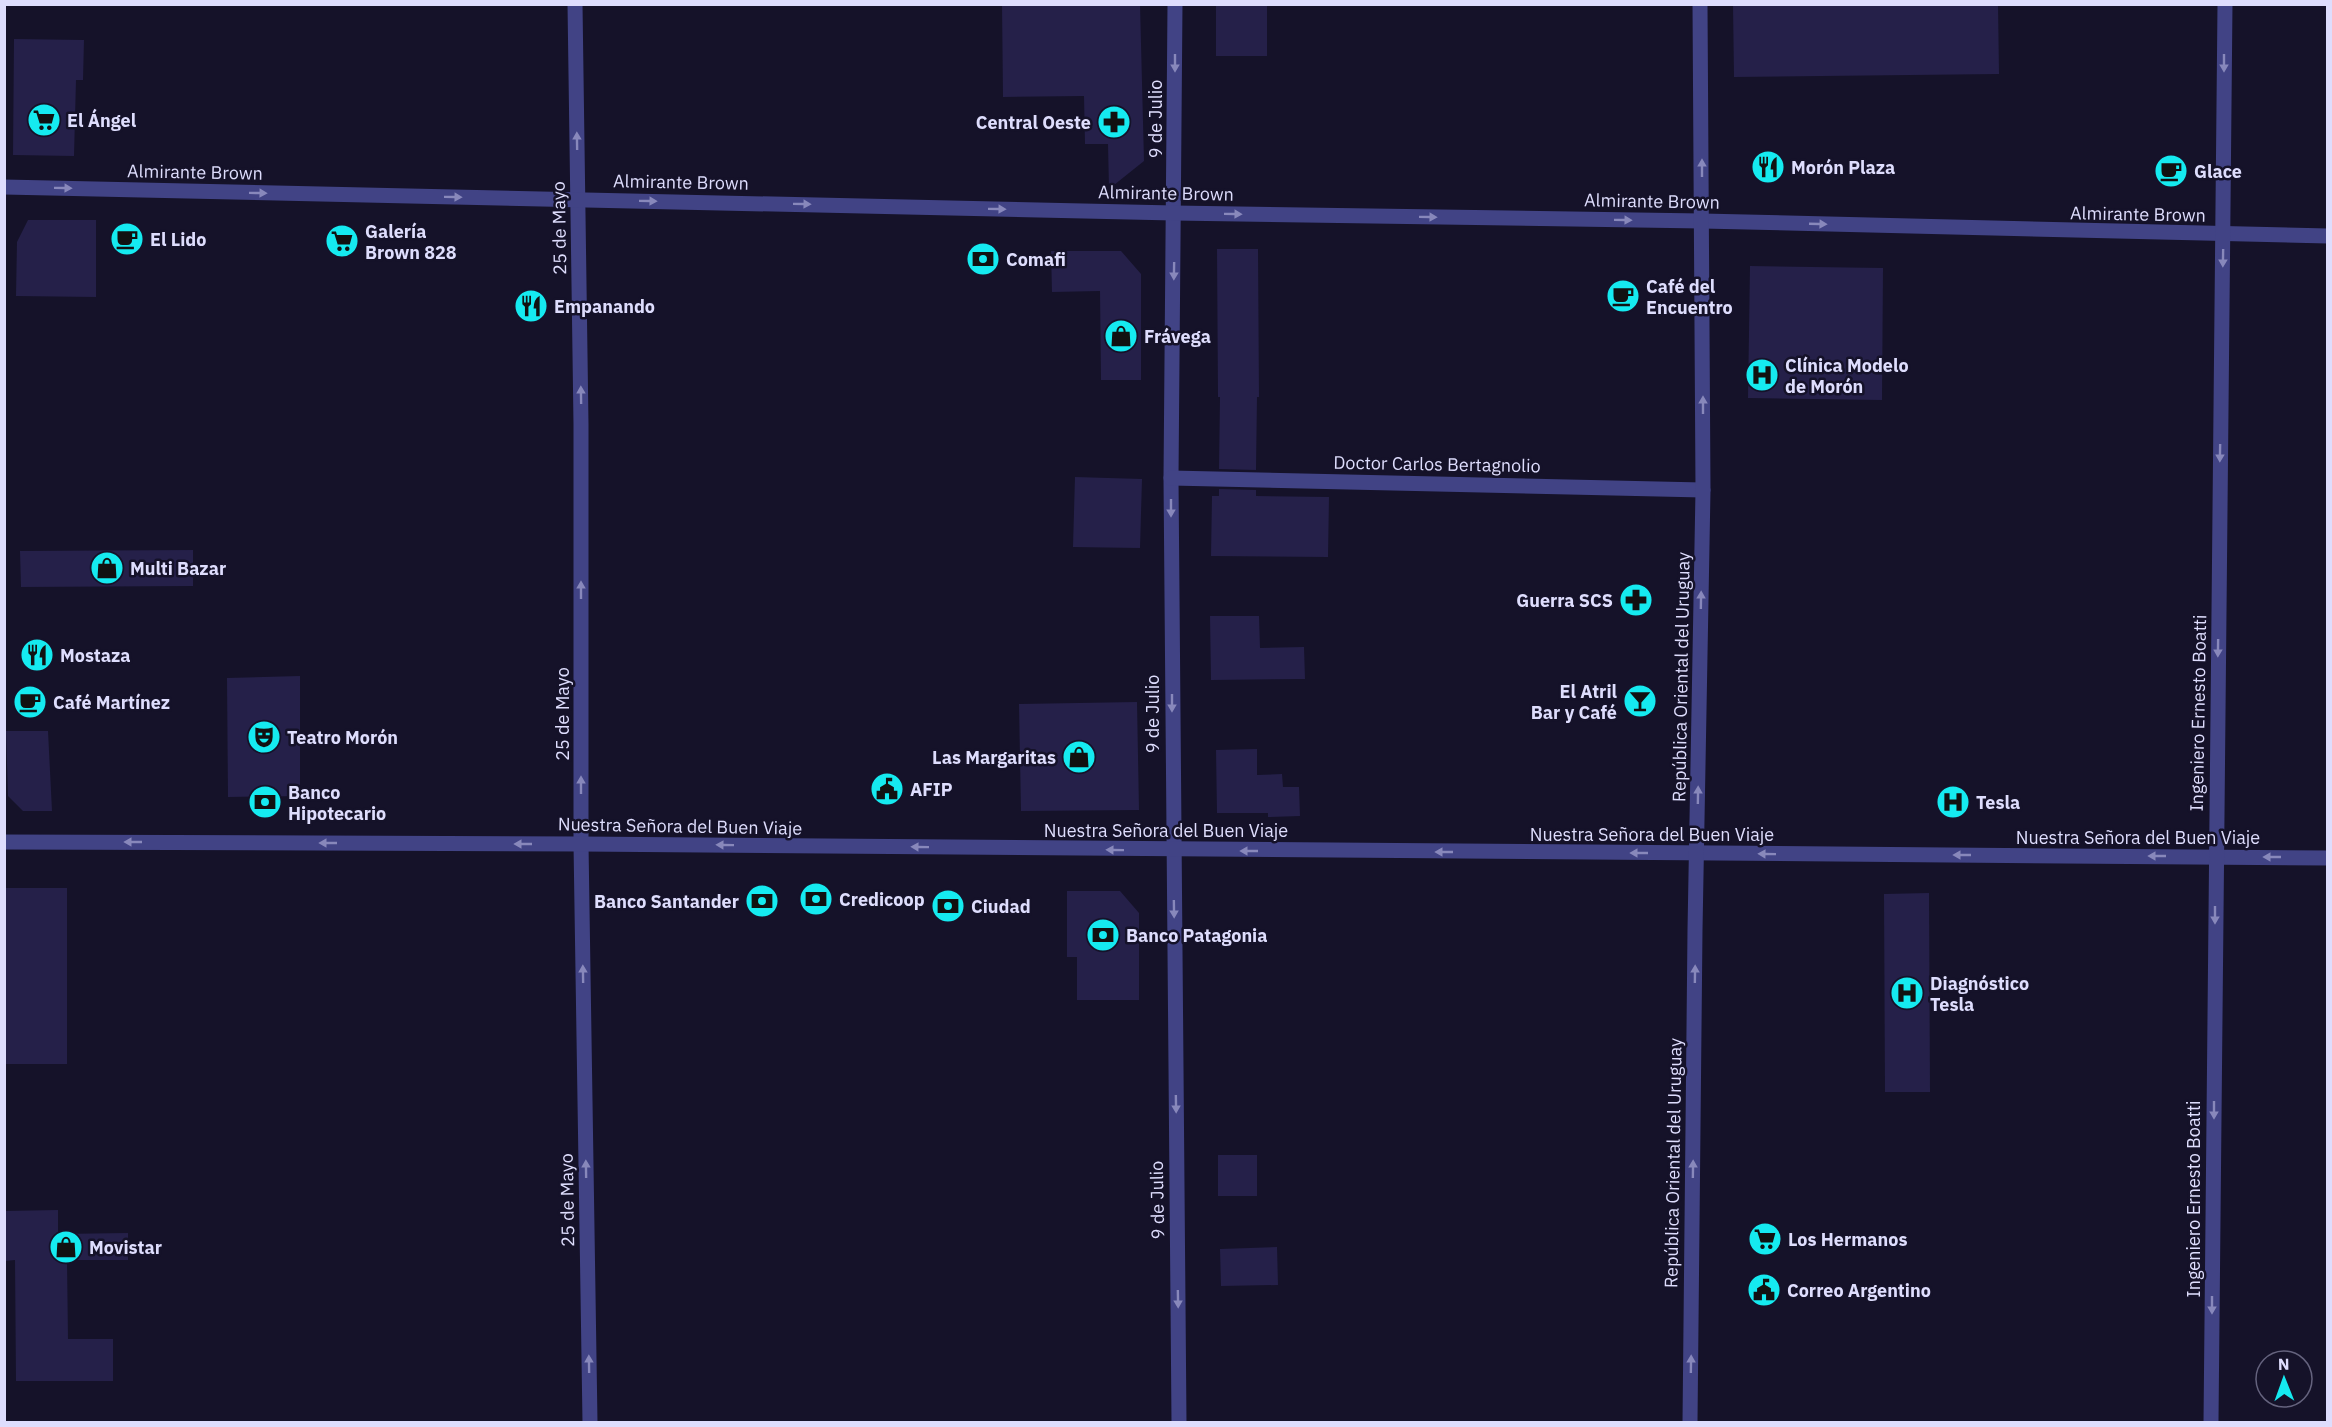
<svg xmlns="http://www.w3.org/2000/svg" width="2332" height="1427" font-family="'IBM Plex Sans',sans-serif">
<rect width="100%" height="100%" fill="#151229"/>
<g fill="#252049">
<polygon points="1002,4 1140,4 1144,161 1109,189 1108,144 1085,144 1084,96 1003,97"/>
<rect x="1216" y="4" width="51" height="52"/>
<polygon points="1733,4 1998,4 1999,74 1734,77"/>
<polygon points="14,39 84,40 83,80 76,80 74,156 13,155"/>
<polygon points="28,220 96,220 96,297 16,296 17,242"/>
<polygon points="1217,249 1258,249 1259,397 1257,397 1256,470 1219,469 1220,397 1218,397"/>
<polygon points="1051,251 1121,251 1141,274 1141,380 1101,380 1100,291 1052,292"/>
<polygon points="1750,266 1883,268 1882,400 1748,398"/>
<polygon points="1075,477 1142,479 1140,548 1073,547"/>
<polygon points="1219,489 1256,490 1256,496 1329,497 1328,557 1211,556 1212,496 1219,496"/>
<polygon points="193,550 193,586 21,587 20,551"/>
<polygon points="1210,616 1259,616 1260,648 1304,647 1305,679 1211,680"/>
<polygon points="300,676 300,796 228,797 227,678"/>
<polygon points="1137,702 1139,810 1021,811 1019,704"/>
<polygon points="6,731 48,731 52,811 23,811 8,796"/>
<polygon points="1257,749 1257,775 1282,774 1283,787 1299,787 1300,816 1268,817 1268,813 1217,813 1216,750"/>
<rect x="6" y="888" width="61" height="176"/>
<polygon points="1067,891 1120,891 1139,913 1139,1000 1077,1000 1077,957 1067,957"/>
<polygon points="1929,893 1930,1092 1885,1092 1884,894"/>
<rect x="1218" y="1155" width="39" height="41"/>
<polygon points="58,1210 58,1234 128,1233 128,1260 67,1260 68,1339 113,1339 113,1381 16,1381 15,1260 5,1261 5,1211"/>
<polygon points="1277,1247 1278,1285 1221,1286 1220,1249"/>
</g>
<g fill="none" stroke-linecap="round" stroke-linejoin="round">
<g stroke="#414385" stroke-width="15">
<polyline points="575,4 581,424 581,844 590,1422"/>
<polyline points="1175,4 1171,478 1179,1422"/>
<polyline points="4,187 1174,213 1702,221 2328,236"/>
<polyline points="1171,478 1703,490"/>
<polyline points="4,842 581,844 2328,858"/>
<polyline points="1690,1422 1695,930 1703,490 1700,4"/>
<polyline points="2211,1422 2225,4"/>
</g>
</g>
<defs><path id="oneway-solid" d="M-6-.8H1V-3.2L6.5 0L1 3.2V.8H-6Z" transform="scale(1.5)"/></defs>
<g fill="#88b">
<use href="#oneway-solid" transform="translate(1175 63) rotate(90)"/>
<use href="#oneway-solid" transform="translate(2224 63) rotate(90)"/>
<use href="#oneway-solid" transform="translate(577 141) rotate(-91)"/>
<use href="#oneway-solid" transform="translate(1702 168) rotate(-90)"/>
<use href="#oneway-solid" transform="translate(63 188) rotate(1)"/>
<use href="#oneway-solid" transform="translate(258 193) rotate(1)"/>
<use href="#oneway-solid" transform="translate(453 197) rotate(1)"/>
<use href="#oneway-solid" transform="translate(648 201) rotate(1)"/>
<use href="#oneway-solid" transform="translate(802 204) rotate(1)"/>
<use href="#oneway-solid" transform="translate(997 209) rotate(1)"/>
<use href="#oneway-solid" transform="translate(1233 214) rotate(1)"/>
<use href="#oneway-solid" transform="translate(1428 217) rotate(1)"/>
<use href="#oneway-solid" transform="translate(1623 220) rotate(1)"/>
<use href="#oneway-solid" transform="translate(1818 224) rotate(2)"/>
<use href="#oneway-solid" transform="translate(2223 258) rotate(91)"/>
<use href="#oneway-solid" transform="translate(1174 271) rotate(91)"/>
<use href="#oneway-solid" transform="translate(581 395) rotate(-91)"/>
<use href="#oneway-solid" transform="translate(1703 405) rotate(-90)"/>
<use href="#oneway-solid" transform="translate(2220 453) rotate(91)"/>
<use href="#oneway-solid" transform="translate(1171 508) rotate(90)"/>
<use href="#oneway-solid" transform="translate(581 590) rotate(-90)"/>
<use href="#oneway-solid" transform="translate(1701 600) rotate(-89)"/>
<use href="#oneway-solid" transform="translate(2218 648) rotate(91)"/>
<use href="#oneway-solid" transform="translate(1172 703) rotate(90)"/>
<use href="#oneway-solid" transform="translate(581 785) rotate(-90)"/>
<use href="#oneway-solid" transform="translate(1698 795) rotate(-89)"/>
<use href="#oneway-solid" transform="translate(133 842) rotate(-180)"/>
<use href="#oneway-solid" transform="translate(328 843) rotate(-180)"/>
<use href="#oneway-solid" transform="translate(523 844) rotate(-180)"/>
<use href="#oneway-solid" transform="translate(725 845) rotate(-179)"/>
<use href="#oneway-solid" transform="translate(920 847) rotate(-179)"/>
<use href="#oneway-solid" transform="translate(1115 850) rotate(-179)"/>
<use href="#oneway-solid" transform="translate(1249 851) rotate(-180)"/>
<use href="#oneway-solid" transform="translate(1444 852) rotate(-180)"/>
<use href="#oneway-solid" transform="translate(1639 853) rotate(-180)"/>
<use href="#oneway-solid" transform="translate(1767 854) rotate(-179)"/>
<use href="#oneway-solid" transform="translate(1962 855) rotate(-180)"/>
<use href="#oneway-solid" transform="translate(2157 856) rotate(-180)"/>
<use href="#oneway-solid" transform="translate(2272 857) rotate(-180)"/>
<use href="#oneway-solid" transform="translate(1174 909) rotate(89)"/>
<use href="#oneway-solid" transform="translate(2215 915) rotate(90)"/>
<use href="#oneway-solid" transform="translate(583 974) rotate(-91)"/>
<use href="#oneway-solid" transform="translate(1695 974) rotate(-89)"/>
<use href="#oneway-solid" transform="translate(1176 1104) rotate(89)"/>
<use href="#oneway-solid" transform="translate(2214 1110) rotate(90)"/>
<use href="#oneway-solid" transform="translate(586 1169) rotate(-91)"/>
<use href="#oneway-solid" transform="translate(1693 1169) rotate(-89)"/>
<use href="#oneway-solid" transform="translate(1178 1299) rotate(89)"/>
<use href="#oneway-solid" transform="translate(2212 1305) rotate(90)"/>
<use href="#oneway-solid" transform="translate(589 1364) rotate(-91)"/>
<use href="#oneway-solid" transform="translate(1691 1364) rotate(-89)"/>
</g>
<defs>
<symbol id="supermarket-disc" viewBox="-11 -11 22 22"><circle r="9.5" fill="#15eaf0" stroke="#151229"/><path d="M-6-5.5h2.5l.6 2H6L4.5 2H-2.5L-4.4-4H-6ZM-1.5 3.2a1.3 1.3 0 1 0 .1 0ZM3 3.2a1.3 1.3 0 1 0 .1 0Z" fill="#111"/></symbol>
<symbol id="pharmacy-disc" viewBox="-11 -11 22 22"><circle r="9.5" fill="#15eaf0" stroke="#151229"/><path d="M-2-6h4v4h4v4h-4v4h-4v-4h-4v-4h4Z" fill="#111"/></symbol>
<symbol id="restaurant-disc" viewBox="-11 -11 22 22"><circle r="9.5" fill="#15eaf0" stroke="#151229"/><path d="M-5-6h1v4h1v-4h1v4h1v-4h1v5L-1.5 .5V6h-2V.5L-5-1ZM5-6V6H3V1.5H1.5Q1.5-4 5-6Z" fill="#111"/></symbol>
<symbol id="cafe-disc" viewBox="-11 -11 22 22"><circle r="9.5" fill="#15eaf0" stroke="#151229"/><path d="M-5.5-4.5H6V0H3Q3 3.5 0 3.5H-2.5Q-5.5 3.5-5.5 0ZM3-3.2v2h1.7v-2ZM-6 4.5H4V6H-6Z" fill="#111"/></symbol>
<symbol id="bank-disc" viewBox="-11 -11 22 22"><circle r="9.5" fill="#15eaf0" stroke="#151229"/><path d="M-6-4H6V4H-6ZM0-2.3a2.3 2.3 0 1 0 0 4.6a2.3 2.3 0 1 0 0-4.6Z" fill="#111"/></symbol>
<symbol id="shop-disc" viewBox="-11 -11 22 22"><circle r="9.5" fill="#15eaf0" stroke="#151229"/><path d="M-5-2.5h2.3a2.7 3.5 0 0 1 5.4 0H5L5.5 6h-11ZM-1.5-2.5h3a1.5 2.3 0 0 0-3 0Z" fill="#111"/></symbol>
<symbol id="hospital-disc" viewBox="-11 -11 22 22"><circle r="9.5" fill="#15eaf0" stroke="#151229"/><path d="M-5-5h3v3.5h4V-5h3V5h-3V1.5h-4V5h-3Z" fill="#111"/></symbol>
<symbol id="bar-disc" viewBox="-11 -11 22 22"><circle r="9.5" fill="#15eaf0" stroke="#151229"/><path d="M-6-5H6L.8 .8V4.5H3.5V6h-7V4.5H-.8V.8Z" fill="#111"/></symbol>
<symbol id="theatre-disc" viewBox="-11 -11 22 22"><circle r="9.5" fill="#15eaf0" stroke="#151229"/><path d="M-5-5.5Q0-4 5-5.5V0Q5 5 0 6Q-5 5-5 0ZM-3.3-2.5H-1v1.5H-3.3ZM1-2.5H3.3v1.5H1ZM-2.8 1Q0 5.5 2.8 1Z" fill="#111"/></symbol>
<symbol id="civic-disc" viewBox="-11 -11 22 22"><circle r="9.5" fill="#15eaf0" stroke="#151229"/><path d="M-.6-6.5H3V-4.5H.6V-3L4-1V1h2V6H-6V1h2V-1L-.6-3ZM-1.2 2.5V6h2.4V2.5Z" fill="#111"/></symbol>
</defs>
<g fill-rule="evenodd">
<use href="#supermarket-disc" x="25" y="101" width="38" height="38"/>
<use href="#pharmacy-disc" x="1095" y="103" width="38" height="38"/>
<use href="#restaurant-disc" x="1749" y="148" width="38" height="38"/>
<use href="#cafe-disc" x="2152" y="152" width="38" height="38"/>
<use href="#cafe-disc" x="108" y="220" width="38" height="38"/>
<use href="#supermarket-disc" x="323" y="222" width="38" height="38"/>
<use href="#bank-disc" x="964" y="240" width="38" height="38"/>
<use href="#cafe-disc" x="1604" y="277" width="38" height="38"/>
<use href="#restaurant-disc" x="512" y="287" width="38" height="38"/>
<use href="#shop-disc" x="1102" y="317" width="38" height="38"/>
<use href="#hospital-disc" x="1743" y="356" width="38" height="38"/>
<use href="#shop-disc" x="88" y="549" width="38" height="38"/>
<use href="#pharmacy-disc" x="1617" y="581" width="38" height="38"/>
<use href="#restaurant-disc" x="18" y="636" width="38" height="38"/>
<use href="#bar-disc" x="1621" y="682" width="38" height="38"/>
<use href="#cafe-disc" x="11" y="683" width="38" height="38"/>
<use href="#theatre-disc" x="245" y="718" width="38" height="38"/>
<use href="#shop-disc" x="1060" y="738" width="38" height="38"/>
<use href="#civic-disc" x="868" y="770" width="38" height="38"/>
<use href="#bank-disc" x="246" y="783" width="38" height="38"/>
<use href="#hospital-disc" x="1934" y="783" width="38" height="38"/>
<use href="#bank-disc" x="797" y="880" width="38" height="38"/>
<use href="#bank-disc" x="743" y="882" width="38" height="38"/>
<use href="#bank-disc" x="929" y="887" width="38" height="38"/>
<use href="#bank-disc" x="1084" y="916" width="38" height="38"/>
<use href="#hospital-disc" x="1888" y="974" width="38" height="38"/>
<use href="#supermarket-disc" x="1746" y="1220" width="38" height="38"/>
<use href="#shop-disc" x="47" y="1228" width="38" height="38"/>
<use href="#civic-disc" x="1745" y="1271" width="38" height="38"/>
</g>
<g text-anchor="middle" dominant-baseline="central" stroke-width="5" stroke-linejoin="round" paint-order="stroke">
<g font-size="18" fill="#deddfd" stroke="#151229">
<text transform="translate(1155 119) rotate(-90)">9 de Julio</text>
<text transform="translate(195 172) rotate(1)">Almirante Brown</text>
<text transform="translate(681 182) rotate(1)">Almirante Brown</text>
<text transform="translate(1166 193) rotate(1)">Almirante Brown</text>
<text transform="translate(1652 201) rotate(1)">Almirante Brown</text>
<text transform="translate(2138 214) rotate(1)">Almirante Brown</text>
<text transform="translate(559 228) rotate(-91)">25 de Mayo</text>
<text transform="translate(1437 464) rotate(1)">Doctor Carlos Bertagnolio</text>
<text transform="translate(1681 677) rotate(-89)">República Oriental del Uruguay</text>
<text transform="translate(2198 713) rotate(-89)">Ingeniero Ernesto Boatti</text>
<text transform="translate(562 714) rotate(-90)">25 de Mayo</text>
<text transform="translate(1152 714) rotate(-90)">9 de Julio</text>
<text transform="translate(680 826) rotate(1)">Nuestra Señora del Buen Viaje</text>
<text x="1166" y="830">Nuestra Señora del Buen Viaje</text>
<text x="1652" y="834">Nuestra Señora del Buen Viaje</text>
<text x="2138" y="837">Nuestra Señora del Buen Viaje</text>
<text transform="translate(1673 1163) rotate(-89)">República Oriental del Uruguay</text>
<text transform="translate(2193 1199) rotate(-90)">Ingeniero Ernesto Boatti</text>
<text transform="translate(567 1200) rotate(-91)">25 de Mayo</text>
<text transform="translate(1157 1200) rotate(-91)">9 de Julio</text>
</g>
<g font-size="18" font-weight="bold" fill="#deddfd" stroke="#151229" text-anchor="start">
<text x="67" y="120">El Ángel</text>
<text x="1091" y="122" text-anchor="end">Central Oeste</text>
<text x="1791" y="167">Morón Plaza</text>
<text x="2194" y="171">Glace</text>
<text x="365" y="231">Galería<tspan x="365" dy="21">Brown 828</tspan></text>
<text x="150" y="239">El Lido</text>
<text x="1006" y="259">Comafi</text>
<text x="1646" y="286">Café del<tspan x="1646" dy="21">Encuentro</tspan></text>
<text x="554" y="306">Empanando</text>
<text x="1144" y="336">Frávega</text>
<text x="1785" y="365">Clínica Modelo<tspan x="1785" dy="21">de Morón</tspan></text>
<text x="130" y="568">Multi Bazar</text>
<text x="1613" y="600" text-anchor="end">Guerra SCS</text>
<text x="60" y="655">Mostaza</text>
<text x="1617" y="691" text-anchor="end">El Atril<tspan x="1617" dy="21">Bar y Café</tspan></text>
<text x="53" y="702">Café Martínez</text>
<text x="287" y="737">Teatro Morón</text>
<text x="1056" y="757" text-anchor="end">Las Margaritas</text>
<text x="910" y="789">AFIP</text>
<text x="288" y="792">Banco<tspan x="288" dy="21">Hipotecario</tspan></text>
<text x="1976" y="802">Tesla</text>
<text x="839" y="899">Credicoop</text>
<text x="739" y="901" text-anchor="end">Banco Santander</text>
<text x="971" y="906">Ciudad</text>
<text x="1126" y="935">Banco Patagonia</text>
<text x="1930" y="983">Diagnóstico<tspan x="1930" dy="21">Tesla</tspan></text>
<text x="1788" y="1239">Los Hermanos</text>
<text x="89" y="1247">Movistar</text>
<text x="1787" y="1290">Correo Argentino</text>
</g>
</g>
<rect width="2332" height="1427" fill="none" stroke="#deddfd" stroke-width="12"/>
<g transform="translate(2284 1379) rotate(359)"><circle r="28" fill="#151229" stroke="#65637e" stroke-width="1.5"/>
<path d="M0-4.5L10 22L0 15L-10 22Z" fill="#15eaf0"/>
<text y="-9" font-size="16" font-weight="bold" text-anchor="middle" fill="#deddfd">N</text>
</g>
</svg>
